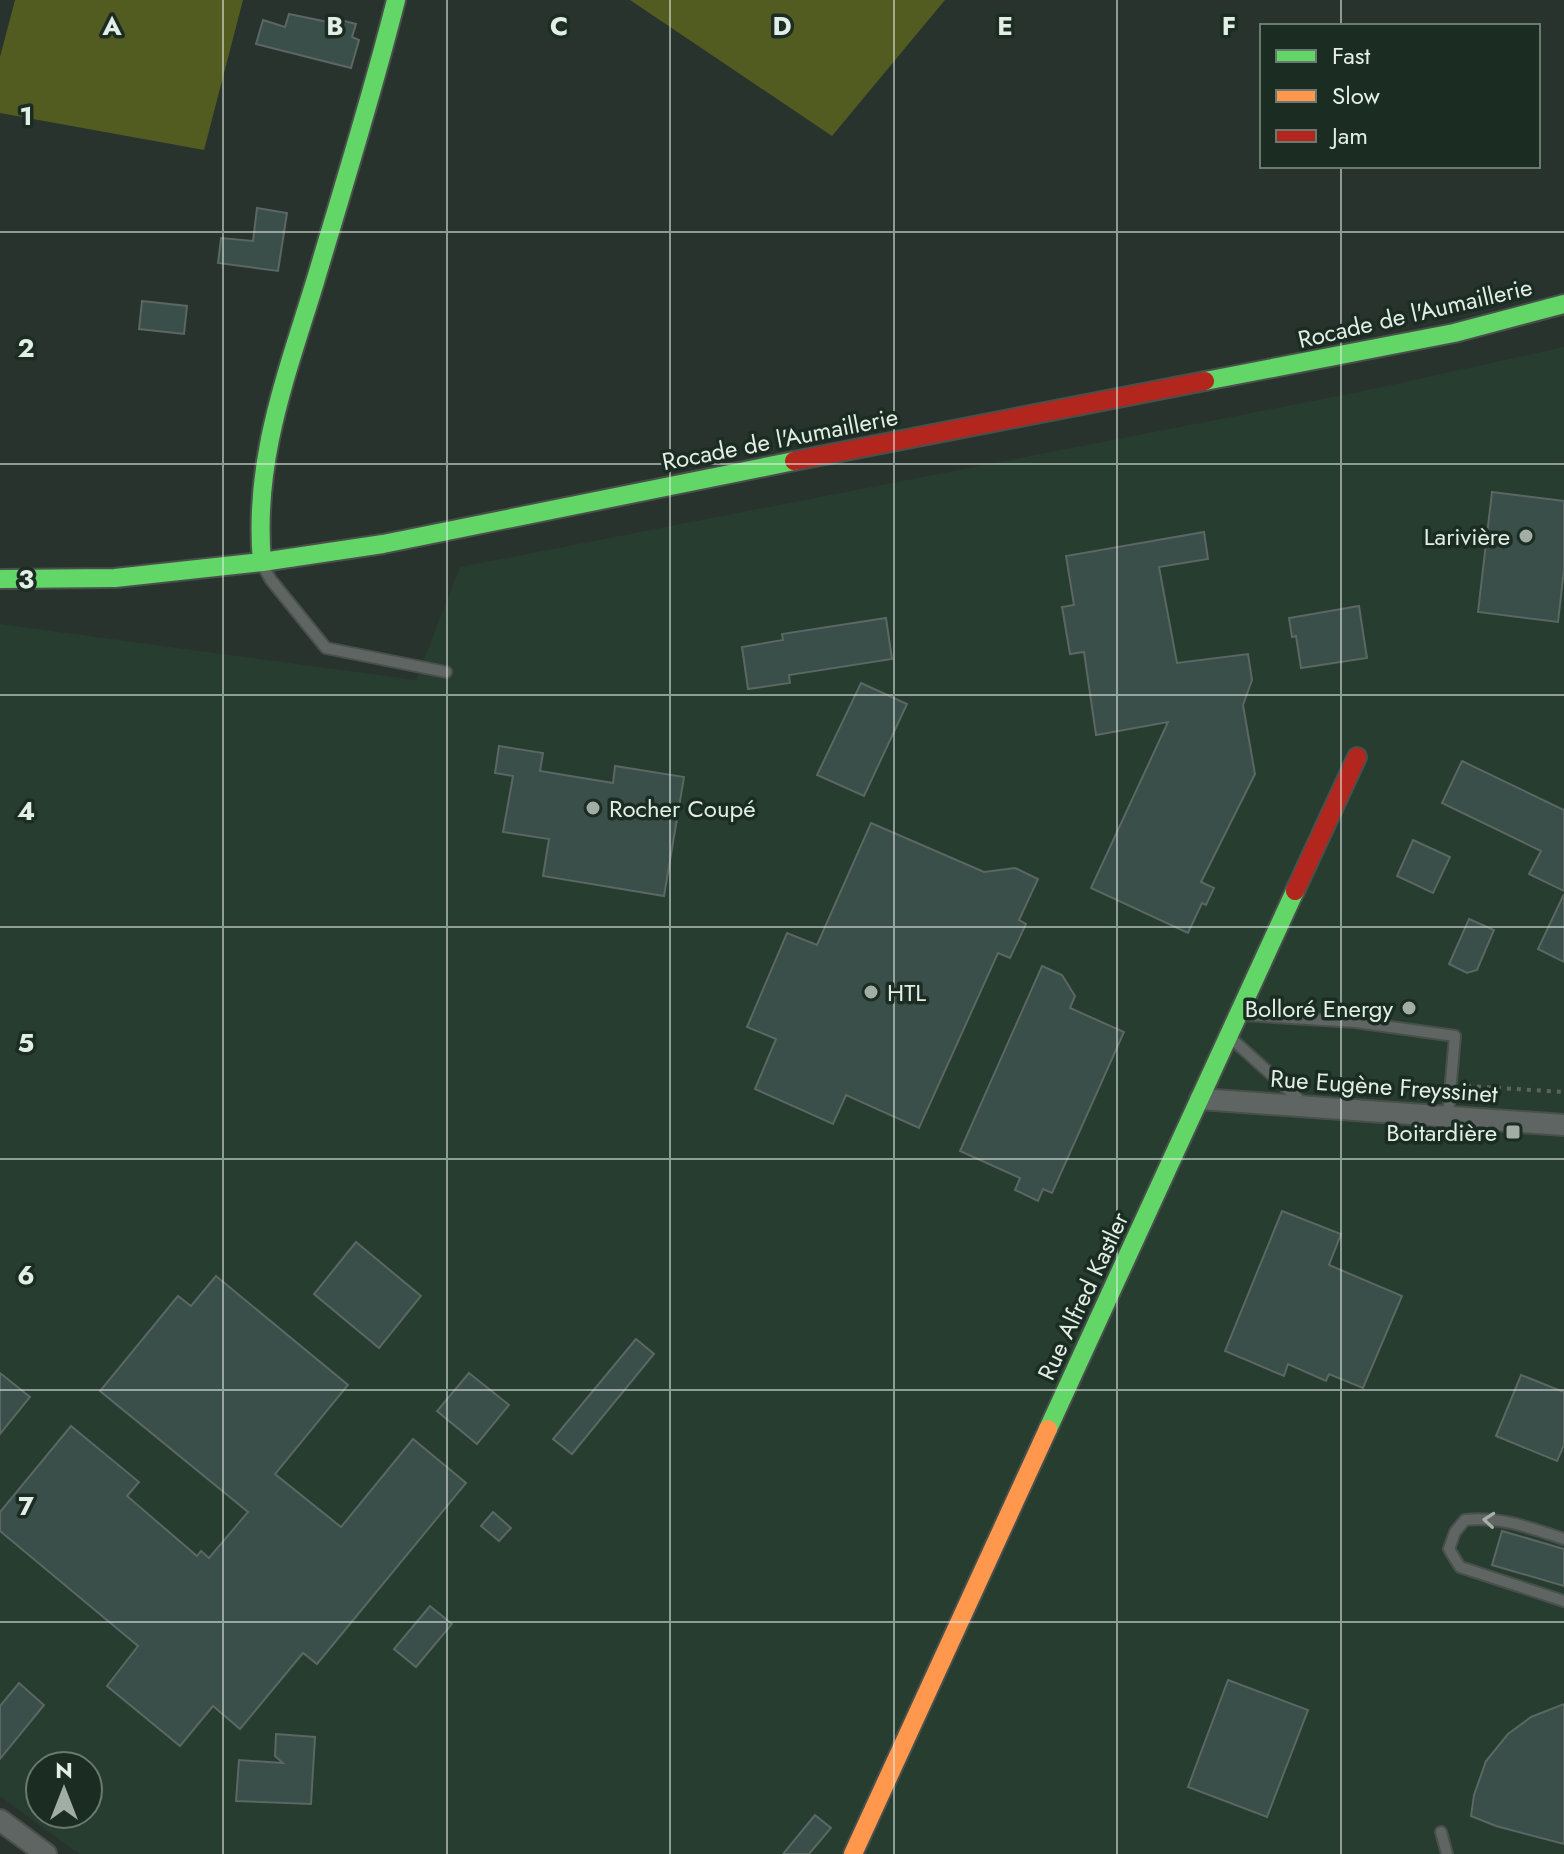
<svg xmlns="http://www.w3.org/2000/svg" width="1564" height="1854" font-family="Jost,sans-serif">
<rect width="100%" height="100%" fill="#29332e"/>
<path fill="#263d30" fill-rule="evenodd" d="M1564,347V1854H79L0,1796V624L416,680L460,567L1359,392ZM40,1766H88V1814H40Z"/>
<g fill="#525c21">
<polygon points="15,0 243,0 204,150 0,113 0,57"/>
<polygon points="630,0 945,0 832,136"/>
</g>
<g fill="#3a4f4a" stroke="#5c6662" stroke-width="2">
<polygon points="289,14 328,22 329,17 356,24 352,37 359,40 351,68 256,44 263,20 285,27"/>
<polygon points="257,208 287,213 278,271 218,263 221,238 253,241"/>
<polygon points="142,301 187,306 184,334 139,329"/>
<polygon points="1492,492 1564,501 1564,570 1558,622 1478,612"/>
<polygon points="1204,532 1208,559 1159,567 1177,663 1248,654 1252,680 1243,705 1255,774 1201,882 1214,888 1206,905 1202,903 1188,933 1091,888 1168,722 1096,735 1084,652 1070,654 1062,607 1074,605 1066,556"/>
<polygon points="1359,606 1367,658 1301,668 1296,636 1292,637 1289,618"/>
<polygon points="886,618 892,659 789,675 790,683 748,689 742,647 783,640 782,634"/>
<polygon points="861,683 907,704 864,796 817,775"/>
<polygon points="499,746 543,753 540,771 613,783 615,766 684,777 664,896 543,876 549,839 503,832 513,776 495,773"/>
<polygon points="1462,761 1564,810 1564,891 1529,874 1541,851 1442,803"/>
<polygon points="871,823 984,872 1015,868 1038,879 1019,920 1026,924 1010,958 998,953 919,1128 846,1095 833,1124 755,1089 776,1039 747,1027 787,933 817,945"/>
<polygon points="1413,840 1450,857 1433,893 1397,876"/>
<polygon points="1564,894 1564,962 1538,949"/>
<polygon points="1469,919 1494,930 1477,970 1467,973 1449,964"/>
<polygon points="1042,966 1062,975 1075,996 1070,1008 1124,1032 1052,1193 1043,1189 1038,1201 1015,1190 1020,1178 960,1151"/>
<polygon points="1282,1211 1341,1234 1329,1265 1402,1296 1363,1388 1329,1374 1326,1381 1288,1364 1284,1376 1225,1351"/>
<polygon points="356,1242 421,1296 379,1348 314,1294"/>
<polygon points="216,1276 348,1385 275,1474 341,1527 413,1439 466,1483 317,1664 303,1653 240,1729 213,1706 180,1746 107,1686 138,1646 0,1531 0,1512 71,1426 139,1482 127,1496 197,1556 201,1551 209,1558 248,1512 100,1391 178,1296 191,1306"/>
<polygon points="636,1339 654,1354 572,1454 553,1439"/>
<polygon points="0,1373 30,1397 0,1434"/>
<polygon points="469,1373 509,1405 477,1444 437,1411"/>
<polygon points="1521,1375 1564,1392 1564,1445 1557,1461 1496,1436"/>
<polygon points="493,1512 511,1528 499,1541 481,1526"/>
<polygon points="1502,1531 1564,1549 1564,1586 1492,1565"/>
<polygon points="430,1606 452,1624 416,1667 394,1649"/>
<polygon points="1228,1680 1308,1710 1267,1817 1188,1787"/>
<polygon points="19,1683 44,1705 0,1759 0,1706"/>
<polygon points="1564,1704 1564,1844 1496,1826 1471,1816 1474,1795 1486,1761 1508,1734 1531,1717"/>
<polygon points="276,1734 315,1737 311,1804 236,1801 239,1760 283,1763 275,1756"/>
<polygon points="815,1815 831,1828 809,1854 783,1854"/>
</g>
<g fill="none" stroke-linecap="round" stroke-linejoin="round">
<defs>
<g id="lane">
<polyline points="263,566 271,580 326,648 446,672"/>
<polyline points="1243,1015 1355,1022 1455,1036 1448,1116"/>
<polyline points="1233,1040 1304,1104"/>
<path d="M1564,1539C1531,1528 1500,1516 1465,1520L1455,1532L1449,1549L1460,1567L1564,1601"/>
<polyline points="1441,1832 1447,1854"/>
</g>
<g id="street">
<polyline points="1200,1099 1564,1125"/>
<polyline points="0,1820 46,1854"/>
</g>
<g id="fast">
<polyline points="1205,381 1454,333 1564,304"/>
<path d="M262,562C253,461 286,377 315,282C343,188 372,95 396,0"/>
<polyline points="0,579 115,578 262,562 383,544 794,461"/>
<polyline points="1048,1429 1295,891"/>
</g>
<polyline id="slow" points="853,1854 1048,1429"/>
<g id="jam">
<polyline points="794,461 1205,381"/>
<polyline points="1295,891 1357,757"/>
</g>
</defs>
<use href="#lane" stroke="#49504c" stroke-width="14"/>
<use href="#street" stroke="#49504c" stroke-width="24"/>
<use href="#fast" stroke="#49504c" stroke-width="22"/>
<use href="#slow" stroke="#49504c" stroke-width="22"/>
<use href="#jam" stroke="#49504c" stroke-width="22"/>
<polyline stroke="#5d6360" stroke-width="4" stroke-dasharray="4 6" stroke-linecap="butt" points="1467,1086 1564,1092"/>
<use href="#lane" stroke="#5f6562" stroke-width="10"/>
<use href="#street" stroke="#5f6562" stroke-width="20"/>
<use href="#fast" stroke="#63d668" stroke-width="18"/>
<use href="#slow" stroke="#ff974d" stroke-width="18"/>
<use href="#jam" stroke="#b3261e" stroke-width="18"/>
</g>
<defs><path id="oneway-chevron" d="M-2-3.5L2.5 0L-2 3.5" fill="none" stroke-width="1.6" stroke-linecap="round" stroke-linejoin="round" transform="scale(2)"/></defs>
<use stroke="#a8b0ab" href="#oneway-chevron" transform="translate(1489 1520) rotate(-175)"/>
<path fill="none" stroke="#e3eee7" stroke-width="2" stroke-opacity="0.55" d="M223,0V1854M447,0V1854M670,0V1854M894,0V1854M1117,0V1854M1341,0V26M1341,166V1854M0,232H1564M0,464H1564M0,695H1564M0,927H1564M0,1159H1564M0,1390H1564M0,1622H1564"/>
<g fill="#a2ada6" stroke="#1b2d23" stroke-width="3">
<circle cx="1526" cy="536" r="8"/>
<circle cx="593" cy="808" r="8"/>
<circle cx="871" cy="992" r="8"/>
<circle cx="1409" cy="1008" r="8"/>
<rect x="1505" y="1124" width="16" height="16" rx="4"/>
</g>
<g text-anchor="middle" dominant-baseline="central" stroke-width="7" stroke-linejoin="round" paint-order="stroke">
<g font-size="24" fill="#e3eee7" stroke="#1b2d23">
<text transform="translate(1415 313) rotate(-13)">Rocade de l'Aumaillerie</text>
<text transform="translate(780 439) rotate(-11)">Rocade de l'Aumaillerie</text>
<text transform="translate(1384 1086) rotate(4)">Rue Eugène Freyssinet</text>
<text transform="translate(1083 1296) rotate(-65)">Rue Alfred Kastler</text>
</g>
<g font-size="24" fill="#e3eee7" stroke="#1b2d23" text-anchor="end">
<text x="1510" y="536">Larivière</text>
<text x="609" y="808" text-anchor="start">Rocher Coupé</text>
<text x="887" y="992" text-anchor="start">HTL</text>
<text x="1393" y="1008">Bolloré Energy</text>
<text x="1497" y="1132">Boitardière</text>
</g>
</g>
<g font-size="26" text-anchor="middle" font-weight="bold" fill="#e3eee7" stroke="#1b2d23" stroke-width="7" stroke-linejoin="round" paint-order="stroke">
<text x="112" y="35">A</text>
<text x="335" y="35">B</text>
<text x="559" y="35">C</text>
<text x="782" y="35">D</text>
<text x="1005" y="35">E</text>
<text x="1229" y="35">F</text>
<text x="26" y="125">1</text>
<text x="26" y="357">2</text>
<text x="26" y="588">3</text>
<text x="26" y="820">4</text>
<text x="26" y="1052">5</text>
<text x="26" y="1284">6</text>
<text x="26" y="1515">7</text>
</g>
<rect x="1260" y="24" width="280" height="144" fill="#1b2d23" stroke="#6b7a71" stroke-width="2"/>
<rect x="1276" y="50" width="40" height="12" fill="#63d668" stroke="#6b7a71" stroke-width="2"/>
<text x="1332" y="64" font-size="24" fill="#e3eee7">Fast</text>
<rect x="1276" y="90" width="40" height="12" fill="#ff974d" stroke="#6b7a71" stroke-width="2"/>
<text x="1332" y="104" font-size="24" fill="#e3eee7">Slow</text>
<rect x="1276" y="130" width="40" height="12" fill="#b3261e" stroke="#6b7a71" stroke-width="2"/>
<text x="1332" y="144" font-size="24" fill="#e3eee7">Jam</text>
<g transform="translate(64 1790)"><circle r="38" fill="#1b2d23" stroke="#6b7a71" stroke-width="2"/>
<path d="M0-6L14 30L0 20L-14 30Z" fill="#a2ada6"/>
<text y="-12" font-size="22" font-weight="bold" text-anchor="middle" fill="#e3eee7">N</text>
</g>
</svg>
